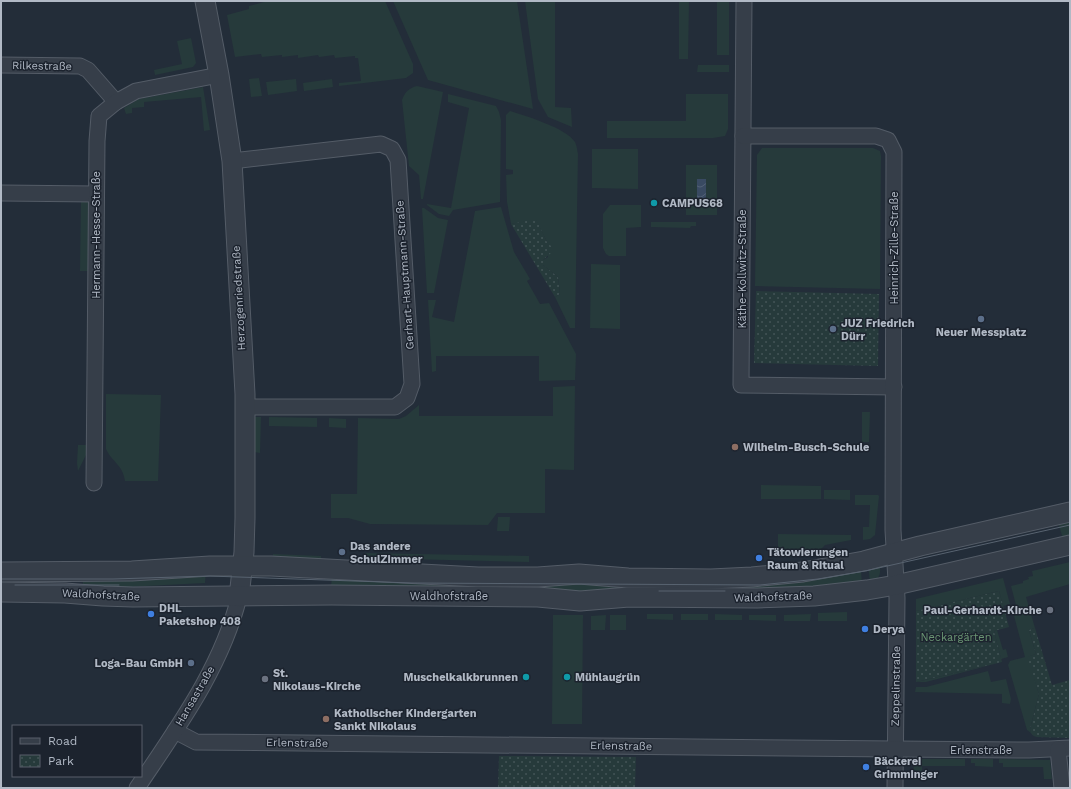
<svg xmlns="http://www.w3.org/2000/svg" width="1071" height="789" font-family="'Work Sans',sans-serif">
<defs>
<pattern id="park-dots" width="8" height="8" patternUnits="userSpaceOnUse"><rect width="8" height="8" fill="#263a3b"/><path d="M2 2h.1M6 6h.1" fill="none" stroke="#435456" stroke-width="1.8" stroke-linecap="round"/></pattern>
<pattern id="water-waves" width="16" height="10" patternUnits="userSpaceOnUse"><rect width="16" height="10" fill="#394a62"/><path d="M0 5q4-4 8 0t8 0" fill="none" stroke="#536277"/></pattern>
</defs>
<rect width="100%" height="100%" fill="#232d39"/>
<g fill="#263a3b">
<polygon points="268,1 385,1 413,64 413,73 406,78 339,86 339,83 361,81 358,58 355,58 355,56 335,58 334,55 319,57 318,55 298,58 298,55 282,57 282,55 262,57 261,54 235,57 227,15 249,9 249,6"/>
<polygon points="393,1 517,1 533,109 428,80"/>
<polygon points="525,1 555,1 555,107 571,108 572,127 548,117 538,99"/>
<polygon points="679,1 689,1 688,59 679,59"/>
<rect x="717" y="1" width="12" height="54"/>
<polygon points="191,38 196,63 193,67 155,75 154,70 182,64 177,41"/>
<polygon points="698,65 729,65 729,72 697,72"/>
<polygon points="259,78 262,96 251,97 249,79"/>
<polygon points="296,79 297,91 268,95 266,82"/>
<polygon points="332,79 333,87 304,91 303,83"/>
<path d="M417,86L443,92L423,199H421L419,175L409,166L402,100C405,92 409,88 417,86Z"/>
<polygon points="203,87 210,130 204,131 201,97 144,102 144,107 132,108 132,113 126,114 124,108 139,99"/>
<polygon points="448,94 496,106 499,112 501,120 500,202 453,210 449,216 439,214 427,205 427,204 451,208 469,108 448,102"/>
<polygon points="686,94 728,94 728,129 725,136 713,138 607,138 607,121 686,121"/>
<path d="M510,111C526,116 566,128 575,142C577,146 577,150 578,154L575,328H570L555,297L560,294L558,277L543,265V260L548,257L547,242L536,220L511,224L507,202L506,175L513,174V170L506,169V115Z"/>
<polygon points="762,148 873,148 880,151 881,156 880,289 755,286 757,155"/>
<polygon points="592,149 638,149 638,189 592,188"/>
<rect x="686" y="165" width="31" height="50"/>
<polygon points="81,198 91,198 90,271 80,271"/>
<polygon points="610,205 641,205 641,227 626,228 626,256 609,256 606,254 603,248 603,214"/>
<polygon points="501,207 514,252 530,279 527,281 540,304 549,303 576,354 575,380 539,381 539,356 436,356 436,371 432,372 428,300 436,300 432,317 454,322 475,211"/>
<polygon points="422,208 424,208 438,218 448,220 434,293 427,293"/>
<polygon points="651,222 696,222 696,226 691,226 690,228 651,227"/>
<polygon points="591,264 620,265 620,329 590,328"/>
<polygon points="575,386 574,470 545,469 545,513 497,513 488,525 370,524 348,518 331,518 331,494 357,494 358,418 399,419 406,416 419,405 419,416 553,416 553,387"/>
<path d="M106,394L161,395L158,481H125C123,465 112,462 106,449Z"/>
<polygon points="862,412 870,412 869,442 862,442"/>
<polygon points="255,417 261,417 260,453 254,452"/>
<polygon points="269,417 317,418 317,427 269,426"/>
<polygon points="329,418 346,419 346,428 329,427"/>
<polygon points="78,445 89,445 88,451 78,471 77,463"/>
<polygon points="761,485 821,486 821,499 761,499"/>
<polygon points="824,490 850,490 850,500 824,499"/>
<polygon points="855,495 878,495 879,496 875,535 870,539 863,540 863,527 869,527 870,505 855,505"/>
<polygon points="498,517 510,517 509,531 497,531"/>
<polygon points="1070,520 1070,536 1063,539 1058,522"/>
<polygon points="778,534 851,535 851,540 825,545 813,557 778,557"/>
<polygon points="365,553 529,556 529,562 365,558"/>
<polygon points="273,554 321,556 321,561 273,559"/>
<polygon points="1070,562 1070,584 1026,597 1035,628 1029,630 1036,654 1028,657 1039,694 1030,729 1031,733 1027,730 1008,665 1010,661 1025,657 1013,612 1015,612 1015,610 1017,609 1011,586 1023,583 1023,581 1029,579 1028,577 1033,576 1032,571"/>
<path d="M868,564L880,567C881,575 878,581 870,583Z"/>
<polygon points="206,570 205,583 106,588 83,587 83,577"/>
<polygon points="861,570 862,584 757,595 271,592 271,585 331,586 332,577"/>
<polygon points="1003,578 1010,604 1003,606 999,591 916,611 916,599"/>
<polygon points="847,612 847,621 818,621 818,613"/>
<polygon points="647,614 673,614 673,620 647,619"/>
<rect x="681" y="614" width="27" height="6"/>
<polygon points="715,614 742,615 742,620 715,620"/>
<polygon points="811,614 810,621 784,621 784,615"/>
<polygon points="553,615 583,615 582,724 552,724"/>
<polygon points="606,615 605,630 591,630 591,616"/>
<rect x="610" y="615" width="16" height="15"/>
<polygon points="749,615 776,615 776,621 749,620"/>
<polygon points="997,630 1003,650 1006,649 1008,657 1001,659 994,631"/>
<polygon points="1002,662 926,682 916,682"/>
<polygon points="988,671 991,682 1006,679 1011,699 1010,704 1002,703 1002,694 915,692 916,687 926,687"/>
<polygon points="914,759 965,759 965,766 922,766 922,776 918,776 918,780 913,780"/>
<polygon points="971,759 993,759 993,767 975,766 975,763 971,763"/>
<polygon points="999,759 1050,760 1052,779 1044,779 1043,767 1003,767 1003,763 999,763"/>
</g>
<g fill="url(#park-dots)">
<polygon points="536,219 547,242 552,247 552,252 543,260 543,265 558,277 560,294 555,297 511,224"/>
<polygon points="756,291 879,294 878,366 754,363"/>
<polygon points="999,591 1009,627 994,631 1002,662 916,682 916,611"/>
<path d="M1035,628L1052,685L1070,680V738L1037,737C1032,736 1031,734 1030,729L1039,694L1027,657L1036,654L1029,630Z"/>
<polygon points="499,756 636,757 635,788 498,788"/>
</g>
<rect fill="url(#water-waves)" x="697" y="179" width="9" height="21"/>
<g fill="none" stroke-linecap="round" stroke-linejoin="round">
<defs>
<g id="minor">
<polyline points="744,1 741,385 894,387"/>
<polyline points="1,65 80,66 88,70 116,102"/>
<polyline points="743,136 876,136 888,140 894,152 893,530 897,598 895,788"/>
<polyline points="232,161 381,144 392,149 398,160 412,384 407,398 395,407 245,407"/>
<polyline points="1,193 96,194"/>
<polyline points="94,483 97,141 99,116 116,102 136,91 219,75"/>
<polyline points="175,731 196,742 896,749 1029,750 1070,748"/>
<polyline points="1058,749 1062,788"/>
<path d="M137,788C177,728 222,667 239,597"/>
</g>
<g id="tertiary">
<polyline points="205,1 219,75 232,161 245,394 245,518 244,552 239,597"/>
<polyline points="1,572 132,571 210,566 271,566 478,577 538,577 579,574 628,578 711,579 752,577 803,572 864,561 920,546 1070,512"/>
<polyline points="1,592 65,593 103,596 133,597 331,595 538,597 580,601 629,597 757,598 814,596 867,590 896,585 1070,545"/>
</g>
</defs>
<use href="#minor" stroke="#545c67" stroke-width="17"/>
<use href="#tertiary" stroke="#545c67" stroke-width="21"/>
<use href="#minor" stroke="#363e49" stroke-width="15"/>
<use href="#tertiary" stroke="#363e49" stroke-width="19"/>
<g stroke="#586370" stroke-width="1">
<polyline points="1,579 113,579 209,576 412,583 760,585 818,579 865,571 1070,525"/>
<polyline points="15,585 119,585"/>
<polyline points="659,591 725,591"/>
</g>
</g>
<g fill="#0f9aa8" stroke="#1c232e" stroke-width="1.5">
<circle cx="654" cy="203" r="4"/>
<circle cx="526" cy="677" r="4"/>
<circle cx="567" cy="677" r="4"/>
</g>
<g fill="#5c6f8a" stroke="#1c232e" stroke-width="1.5">
<circle cx="981" cy="319" r="4"/>
<circle cx="833" cy="329" r="4"/>
<circle cx="342" cy="552" r="4"/>
<circle cx="191" cy="663" r="4"/>
</g>
<g fill="#8d6e63" stroke="#1c232e" stroke-width="1.5">
<circle cx="735" cy="447" r="4"/>
<circle cx="326" cy="719" r="4"/>
</g>
<g fill="#3f7fe0" stroke="#1c232e" stroke-width="1.5">
<circle cx="759" cy="558" r="4"/>
<circle cx="151" cy="614" r="4"/>
<circle cx="865" cy="629" r="4"/>
<circle cx="866" cy="767" r="4"/>
</g>
<g fill="#6b7280" stroke="#1c232e" stroke-width="1.5">
<circle cx="1050" cy="610" r="4"/>
<circle cx="265" cy="679" r="4"/>
</g>
<g text-anchor="middle" dominant-baseline="central" stroke-width="3" stroke-linejoin="round" paint-order="stroke">
<g font-size="11" fill="#b1b9c5" stroke="#1c232e">
<text transform="translate(42 66) rotate(1)">Rilkestraße</text>
<text transform="translate(96 235) rotate(-90)">Hermann-Hesse-Straße</text>
<text transform="translate(894 248) rotate(-90)">Heinrich-Zille-Straße</text>
<text transform="translate(742 269) rotate(-90)">Käthe-Kollwitz-Straße</text>
<text transform="translate(405 275) rotate(-94)">Gerhart-Hauptmann-Straße</text>
<text transform="translate(239 298) rotate(-93)">Herzogenriedstraße</text>
<text transform="translate(101 595) rotate(3)">Waldhofstraße</text>
<text x="449" y="596">Waldhofstraße</text>
<text transform="translate(773 597) rotate(-2)">Waldhofstraße</text>
<text transform="translate(896 686) rotate(-89)">Zeppelinstraße</text>
<text transform="translate(195 696) rotate(-60)">Hansastraße</text>
<text transform="translate(297 743) rotate(1)">Erlenstraße</text>
<text transform="translate(621 746) rotate(1)">Erlenstraße</text>
<text x="981" y="750">Erlenstraße</text>
</g>
<g font-size="11" font-weight="bold" fill="#b1b9c5" stroke="#1c232e" text-anchor="start">
<text x="662" y="203">CAMPUS68</text>
<text x="841" y="323">JUZ Friedrich<tspan x="841" dy="13">Dürr</tspan></text>
<text x="981" y="332" text-anchor="middle">Neuer Messplatz</text>
<text x="743" y="447">Wilhelm-Busch-Schule</text>
<text x="350" y="546">Das andere<tspan x="350" dy="13">SchulZimmer</tspan></text>
<text x="767" y="552">Tätowierungen<tspan x="767" dy="13">Raum &amp; Ritual</tspan></text>
<text x="159" y="608">DHL<tspan x="159" dy="13">Paketshop 408</tspan></text>
<text x="1042" y="610" text-anchor="end">Paul-Gerhardt-Kirche</text>
<text x="873" y="629">Derya</text>
<text x="183" y="663" text-anchor="end">Loga-Bau GmbH</text>
<text x="273" y="673">St.<tspan x="273" dy="13">Nikolaus-Kirche</tspan></text>
<text x="518" y="677" text-anchor="end">Muschelkalkbrunnen</text>
<text x="575" y="677">Mühlaugrün</text>
<text x="334" y="713">Katholischer Kindergarten<tspan x="334" dy="13">Sankt Nikolaus</tspan></text>
<text x="874" y="761">Bäckerei<tspan x="874" dy="13">Grimminger</tspan></text>
</g>
<g font-size="11" fill="#6a9573" stroke="#1c232e">
<text x="956" y="637">Neckargärten</text>
</g>
</g>
<rect width="1071" height="789" fill="none" stroke="#b1b9c5" stroke-width="4"/>
<rect x="12" y="725" width="130" height="52" fill="#1c232e" stroke="#585f6a"/>
<rect x="20" y="738" width="20" height="6" fill="#363e49" stroke="#585f6a"/>
<text x="48" y="745" font-size="12" fill="#b1b9c5">Road</text>
<rect x="20" y="755" width="20" height="12" fill="url(#park-dots)" stroke="#585f6a"/>
<text x="48" y="765" font-size="12" fill="#b1b9c5">Park</text>
</svg>
